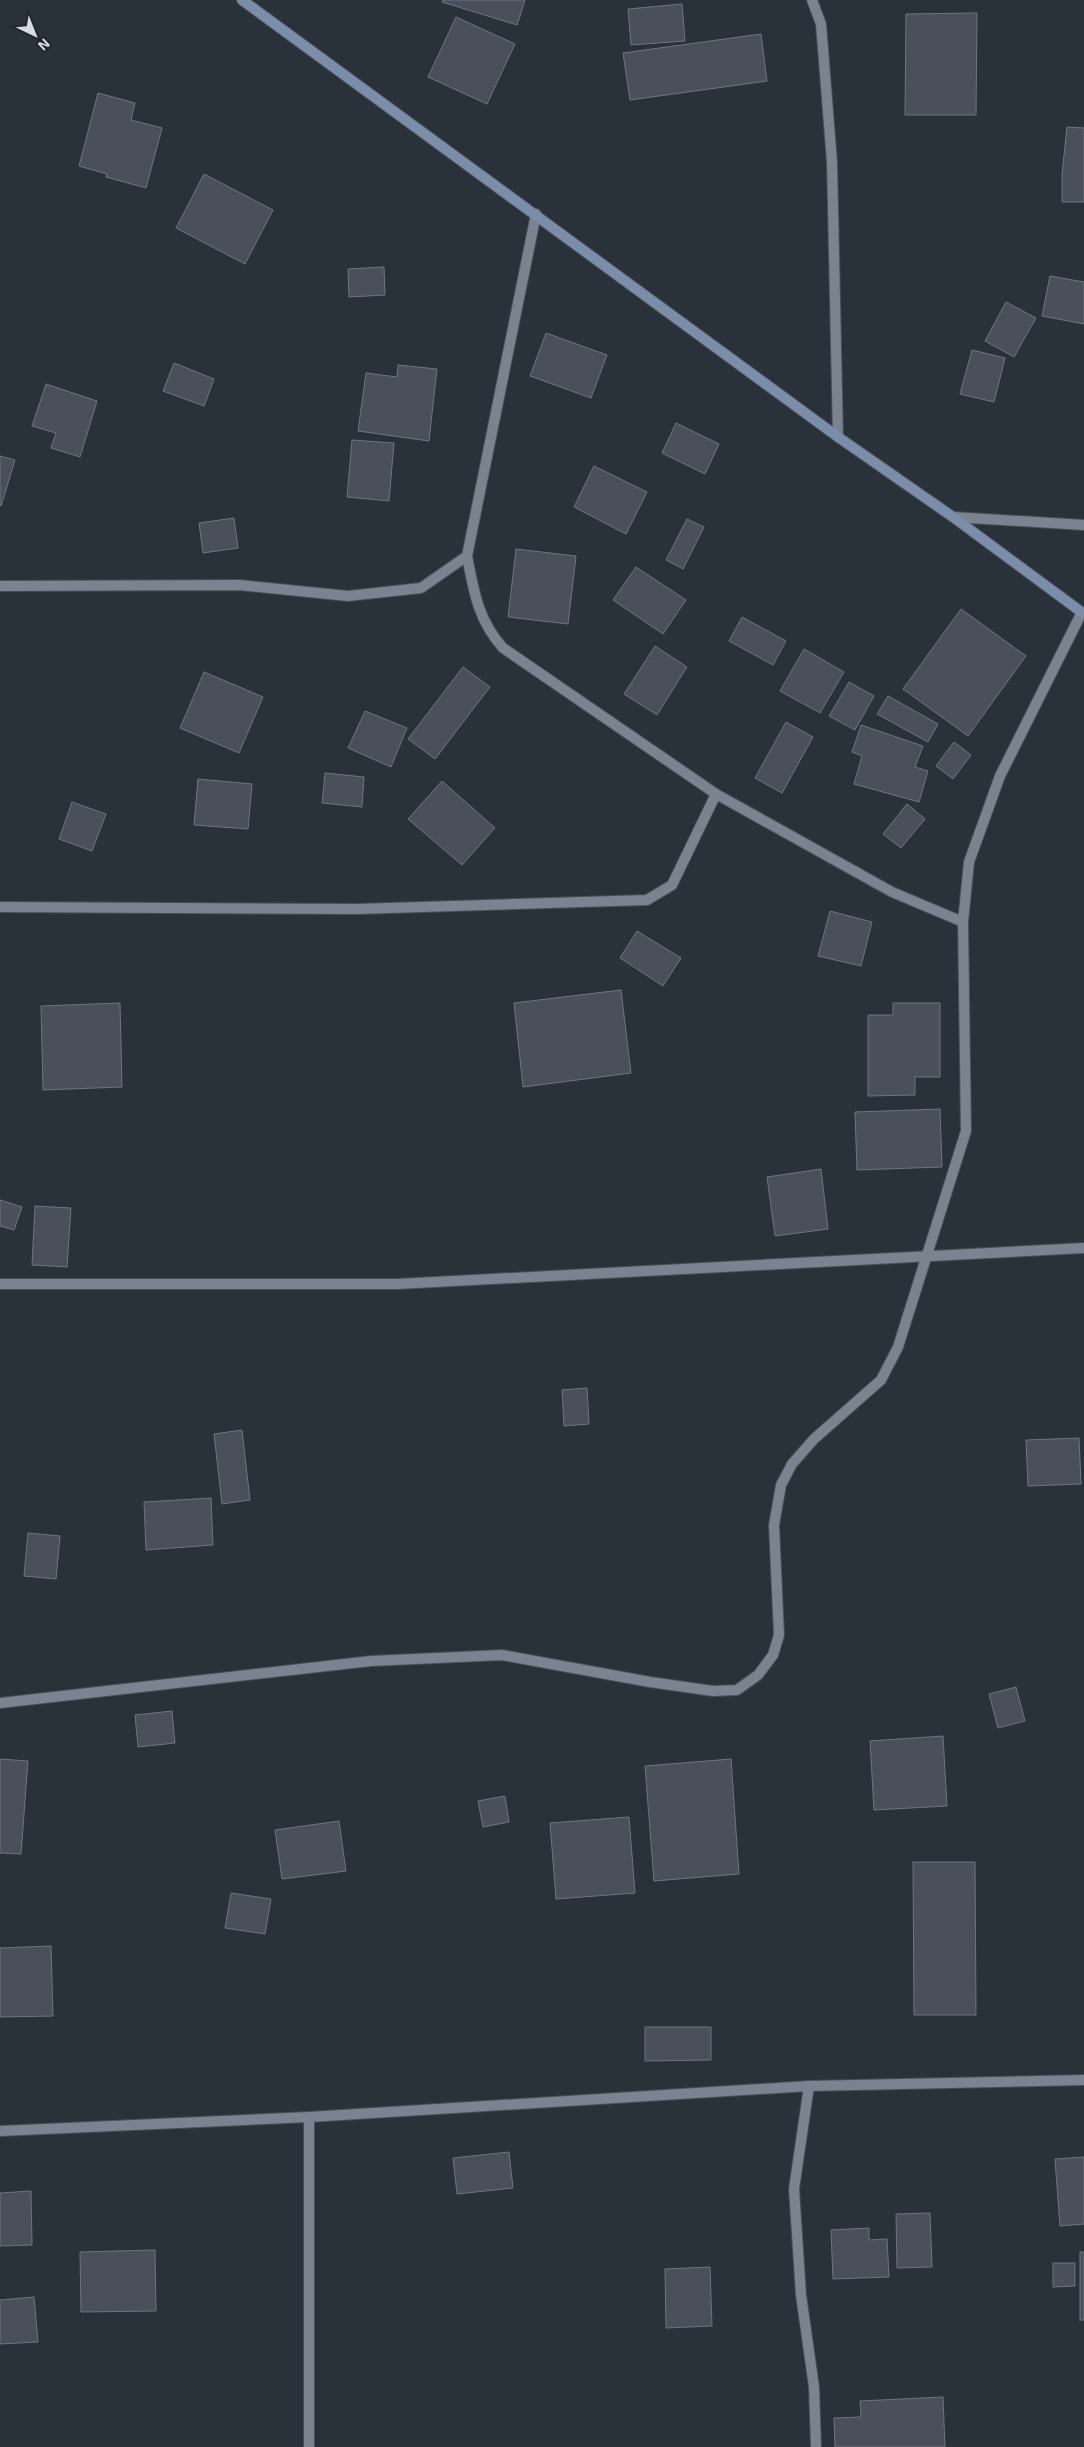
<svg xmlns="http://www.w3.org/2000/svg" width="1084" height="2447" font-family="'Exo 2',sans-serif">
<rect width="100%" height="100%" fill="#29313b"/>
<g fill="#49505c" stroke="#6d7581">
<polygon points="443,0 525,0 517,25 442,2"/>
<polygon points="682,4 685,41 631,45 628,9"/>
<polygon points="977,13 976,115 905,115 906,14"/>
<polygon points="456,17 515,44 487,104 428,77"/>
<polygon points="761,34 767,81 630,100 623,53"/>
<polygon points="98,93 135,103 131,120 162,128 146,188 106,177 107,174 79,166"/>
<polygon points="1067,127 1084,128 1084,202 1062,202 1062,174"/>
<polygon points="204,174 273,210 245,264 176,228"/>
<polygon points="384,267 385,295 349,297 348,269"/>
<polygon points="1050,276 1084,282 1084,324 1042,316"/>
<polygon points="1006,302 1036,318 1014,357 985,341"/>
<polygon points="546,333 607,355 591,398 530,376"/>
<polygon points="972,350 1005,358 994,402 960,394"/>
<polygon points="174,363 214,379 204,406 163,391"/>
<polygon points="398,365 437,369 429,441 358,431 366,373 397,377"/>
<polygon points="46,384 97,401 80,457 51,448 56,433 32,426"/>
<polygon points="676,423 719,444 705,474 662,453"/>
<polygon points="352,440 394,443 389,501 347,497"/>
<polygon points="0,456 15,460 1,506 0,505"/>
<polygon points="594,466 647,492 626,534 574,507"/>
<polygon points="234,518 238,548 203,553 199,523"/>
<polygon points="687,519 704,527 683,569 666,560"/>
<polygon points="516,549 576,556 568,624 508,617"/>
<polygon points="636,567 686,600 663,634 613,600"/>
<polygon points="961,609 1026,656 968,736 903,689"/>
<polygon points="742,617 786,641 773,665 729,641"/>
<polygon points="655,646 687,667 657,715 624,694"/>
<polygon points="804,649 844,672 820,713 780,691"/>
<polygon points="463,667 490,687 435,759 408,739"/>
<polygon points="204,672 263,697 239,753 180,728"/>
<polygon points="849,682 874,696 855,730 829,716"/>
<polygon points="888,696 938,724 928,742 877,714"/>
<polygon points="365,711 407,728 391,767 348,748"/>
<polygon points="786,722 813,737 782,793 755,778"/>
<polygon points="861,725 923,746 915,767 928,771 919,802 854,784 862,756 852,752"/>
<polygon points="954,742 971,755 953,779 936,766"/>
<polygon points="325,773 364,777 362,807 322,803"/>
<polygon points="198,779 252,784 248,829 194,825"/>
<polygon points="442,781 495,828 462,865 408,819"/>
<polygon points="72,802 106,814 92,851 59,839"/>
<polygon points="907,804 925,819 901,848 883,834"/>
<polygon points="830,911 872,922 861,966 818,956"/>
<polygon points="637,931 681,958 663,986 620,958"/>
<polygon points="621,990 631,1073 523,1087 514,1003"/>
<polygon points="120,1003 122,1087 43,1090 41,1006"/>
<polygon points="893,1003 940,1003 940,1077 915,1077 915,1095 868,1096 868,1015 893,1015"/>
<polygon points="940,1109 942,1167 857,1170 855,1112"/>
<polygon points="821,1169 828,1229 775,1236 767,1177"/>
<polygon points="0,1200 22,1207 14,1230 0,1226"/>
<polygon points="35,1206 71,1208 67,1267 32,1265"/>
<polygon points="587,1388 589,1424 564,1426 562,1390"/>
<polygon points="242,1430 250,1500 222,1504 214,1434"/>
<polygon points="1079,1438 1081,1484 1028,1486 1026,1440"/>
<polygon points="211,1498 213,1545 146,1550 144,1502"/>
<polygon points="28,1533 60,1536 56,1579 24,1576"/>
<polygon points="1016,1687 1025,1721 998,1728 989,1694"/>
<polygon points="172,1711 175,1743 138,1747 135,1715"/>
<polygon points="943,1736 947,1806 874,1810 870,1741"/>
<polygon points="0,1759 28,1761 21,1854 0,1853"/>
<polygon points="731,1759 739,1874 654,1881 645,1766"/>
<polygon points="505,1796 509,1822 483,1827 478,1801"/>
<polygon points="629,1817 635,1893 556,1899 550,1823"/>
<polygon points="339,1821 346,1871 282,1879 275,1830"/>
<polygon points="913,1862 975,1862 976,2015 914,2015"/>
<polygon points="231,1893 271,1899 265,1934 225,1928"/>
<polygon points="51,1946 53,2016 0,2017 0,1948"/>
<polygon points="645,2027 711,2027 711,2060 645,2061"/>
<polygon points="509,2152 513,2188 457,2194 453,2158"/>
<polygon points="1084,2157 1084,2224 1060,2226 1055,2159"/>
<polygon points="31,2191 32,2245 0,2246 0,2193"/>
<polygon points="930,2213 932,2267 897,2268 896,2214"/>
<polygon points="869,2228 869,2240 887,2239 889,2277 833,2279 831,2230"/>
<polygon points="155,2250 156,2311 81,2312 80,2252"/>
<rect x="1080" y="2252" width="4" height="68"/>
<polygon points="1053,2263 1075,2263 1075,2286 1053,2287"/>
<polygon points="710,2267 712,2326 666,2328 665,2269"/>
<polygon points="34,2297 38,2342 0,2344 0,2300"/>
<polygon points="943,2397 945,2447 835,2447 834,2418 861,2417 860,2401"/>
</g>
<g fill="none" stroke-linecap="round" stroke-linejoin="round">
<defs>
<g id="minor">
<polyline points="812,0 821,24 832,162 838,437"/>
<polyline points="953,517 1084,525"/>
<path d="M467,556C474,592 478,620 503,648L716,794L892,892L963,922"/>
<polyline points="0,586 239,585 348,596 421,588 467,556 536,214"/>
<polyline points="0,907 357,909 647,900 672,885 716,794"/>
<polyline points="0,1284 397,1284 1084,1248"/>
<polyline points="0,1703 371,1661 502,1655 650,1682 713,1691 737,1690 758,1675 773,1655 779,1635 774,1525 781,1485 792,1464 814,1439 881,1380 898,1347 966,1131 963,922 969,862 1000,776 1082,612"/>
<polyline points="809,2086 794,2189 801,2295 814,2387 816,2447"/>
<polyline points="309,2117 309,2447"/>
<polyline points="0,2131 309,2117 809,2086 1084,2080"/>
</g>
<polyline id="secondary" points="242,0 838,437 953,517 1084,614"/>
</defs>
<use href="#minor" stroke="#494f58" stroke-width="12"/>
<use href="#secondary" stroke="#494f58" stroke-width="12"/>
<use href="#minor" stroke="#7a838f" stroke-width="10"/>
<use href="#secondary" stroke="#7b8da8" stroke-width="10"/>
</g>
<g transform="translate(35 35) rotate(137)" stroke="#202731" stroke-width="4" paint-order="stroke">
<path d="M0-4L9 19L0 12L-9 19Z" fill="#d7dce3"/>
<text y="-8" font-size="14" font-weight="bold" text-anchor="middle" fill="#d7dce3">N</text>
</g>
</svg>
